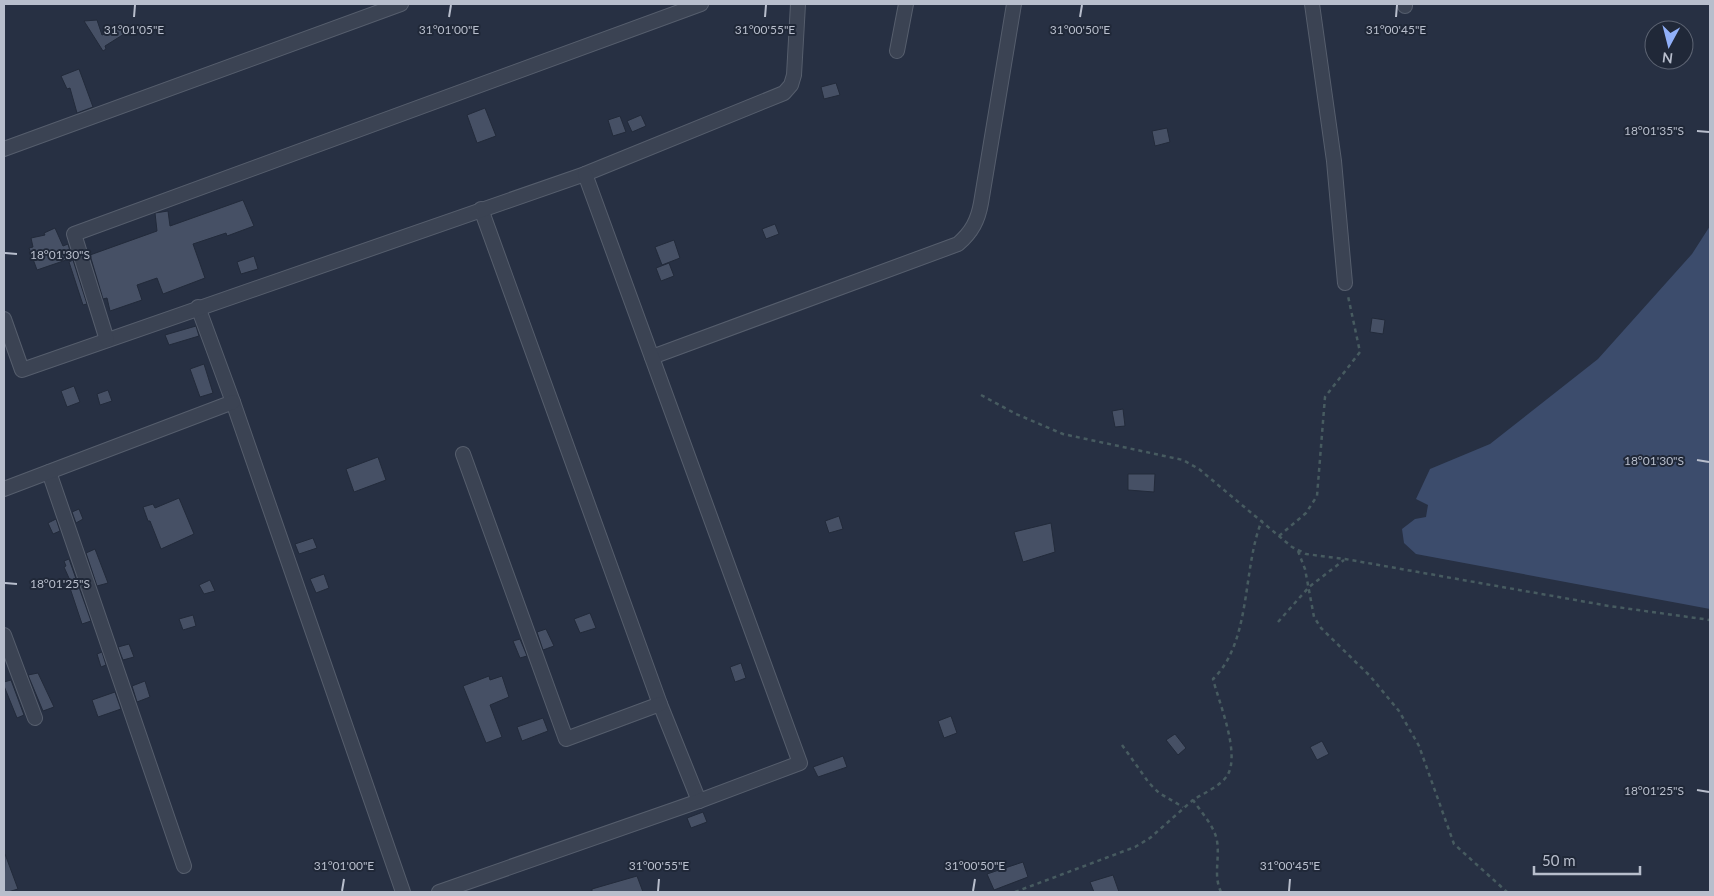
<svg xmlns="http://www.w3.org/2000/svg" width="1714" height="896" font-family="Lato,sans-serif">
<rect width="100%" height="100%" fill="#273043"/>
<polygon fill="#3c4c6c" points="1710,226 1710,609 1416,554 1404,543 1402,529 1415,519 1426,517 1428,505 1416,499 1430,469 1490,444 1598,359 1692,254"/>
<g fill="#465065" stroke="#222a3a">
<polygon points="97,20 102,35 129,24 132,29 105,46 106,49 103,51 84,21"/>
<polygon points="79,69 93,107 77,113 70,88 67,89 61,76"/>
<polygon points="836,83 840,95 824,99 821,87"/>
<polygon points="485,108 496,136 477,143 467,115"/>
<polygon points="641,115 646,126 632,132 627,121"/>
<polygon points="620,116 626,132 613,136 608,120"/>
<polygon points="1167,128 1170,142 1155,146 1152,131"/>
<polygon points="243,200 254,226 227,236 226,233 193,244 205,278 163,294 157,278 137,285 142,300 110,311 107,298 103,299 90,255 157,231 155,213 168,211 170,226"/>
<polygon points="775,224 779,234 766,239 762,229"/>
<polygon points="55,228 63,246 68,244 72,258 37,270 29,248 33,247 31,238 45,235 44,233"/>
<polygon points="674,240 680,258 662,265 655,247"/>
<polygon points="254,256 258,269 241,274 237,262"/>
<polygon points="73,260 87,304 83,305 69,262"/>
<polygon points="669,263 674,276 661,281 656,268"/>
<polygon points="1372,318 1385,320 1383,334 1370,332"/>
<polygon points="196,326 199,336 169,345 165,335"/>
<polygon points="204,364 213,393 200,397 190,369"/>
<polygon points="74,386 80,402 67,407 61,391"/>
<polygon points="108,390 112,401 100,405 97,394"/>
<polygon points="1123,409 1125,426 1115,427 1112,411"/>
<polygon points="378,457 386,480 354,492 346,469"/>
<polygon points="1128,474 1155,474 1154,492 1128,490"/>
<polygon points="179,498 194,534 161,549 150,521 148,521 143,507 153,504 155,508"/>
<polygon points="79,509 83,519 76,523 72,512"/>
<polygon points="839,516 843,529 829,533 825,521"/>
<polygon points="56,519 60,531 53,534 48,523"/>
<polygon points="1051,523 1055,552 1023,562 1014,532"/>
<polygon points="313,538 317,548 299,554 295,544"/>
<polygon points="95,549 108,583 97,586 86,553"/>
<polygon points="69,559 91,621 82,624 70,588 73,587 64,567 66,566 64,561"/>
<polygon points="324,574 329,588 316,593 310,579"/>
<polygon points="210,580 215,591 204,594 199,585"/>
<polygon points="590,613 596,628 580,633 574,619"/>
<polygon points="193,615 196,626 183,630 179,619"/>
<polygon points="546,629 554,646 543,650 537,632"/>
<polygon points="520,639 527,656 520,658 513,641"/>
<polygon points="129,644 134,657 123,660 118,647"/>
<polygon points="102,652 106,665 101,667 97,654"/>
<polygon points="741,663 746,678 735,682 730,667"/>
<polygon points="38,673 54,707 43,711 28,675"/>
<polygon points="489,676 490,680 502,676 509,697 490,705 502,737 486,743 463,686"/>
<polygon points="11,680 24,715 17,718 4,686 4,682"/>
<polygon points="145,681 150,697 137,702 132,686"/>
<polygon points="115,692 121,709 98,717 92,700"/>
<polygon points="951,716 957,733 944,738 938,721"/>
<polygon points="543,718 548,731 522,741 517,727"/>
<polygon points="1175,734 1186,748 1178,755 1166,740"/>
<polygon points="1322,741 1329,754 1317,760 1310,747"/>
<polygon points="843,756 847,767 818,777 813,767"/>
<polygon points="703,812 707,822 691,828 687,818"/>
<polygon points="5,854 18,889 8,892 4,892"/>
<polygon points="1023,862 1028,877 994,890 987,874"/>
<polygon points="1113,875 1119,892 1094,892 1090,882"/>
<polygon points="637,876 643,892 592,892 592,889"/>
</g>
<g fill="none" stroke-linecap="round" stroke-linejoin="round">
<defs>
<g id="minor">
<polyline points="1312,4 1334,161 1345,283"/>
<polyline points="1405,6 1405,4"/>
<polyline points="897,51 906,4"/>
<polyline points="4,149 401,4"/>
<polyline points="481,209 660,704 699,801"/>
<polyline points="198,307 233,402 403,892"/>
<polyline points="4,319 22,370 585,174 784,93 791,85 794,75 798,4"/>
<polyline points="107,340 74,234 701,4"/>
<path d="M652,357L958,244C972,232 978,220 981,203L1014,4"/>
<polyline points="463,454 566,739 660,704"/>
<polyline points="49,472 184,866"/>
<polyline points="4,489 233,402"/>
<polyline points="4,635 35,718"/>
<polyline points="439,892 699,801 800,763 585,174"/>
</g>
</defs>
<use href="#minor" stroke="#565e6d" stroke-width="16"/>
<g stroke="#475b60" stroke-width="2.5" stroke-dasharray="4 4" stroke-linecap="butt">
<polyline points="981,395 1016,414 1063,434 1183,460 1199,469 1292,547 1306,554 1345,559 1609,606 1710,620"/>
<polyline points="1279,536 1306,513 1317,496 1325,397 1360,352 1348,296"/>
<polyline points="1298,551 1305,569 1314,617 1321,628 1370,676 1399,711 1419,746 1454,844 1507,892"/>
<polyline points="1278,622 1309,587 1344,560"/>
<polyline points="1122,745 1149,783 1159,793 1183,807"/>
<polyline points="1015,892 1135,847 1150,838 1193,800"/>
<path d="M1221,892C1213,875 1220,859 1217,841C1215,827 1201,812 1193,800C1204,793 1219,787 1227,776C1241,754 1219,703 1213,679C1252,641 1242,569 1262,520"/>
</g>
<use href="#minor" stroke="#3b4353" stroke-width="14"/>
</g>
<path fill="none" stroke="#b8becc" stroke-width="2" d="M134,17L135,5M449,17L451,5M765,17L766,5M1080,17L1082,5M1396,17L1397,5M1697,131L1709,132M5,253L17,254M1697,460L1709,462M5,583L17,584M1697,790L1709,792M342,891L344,879M658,891L659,879M973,891L975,879M1289,891L1290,879"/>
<g font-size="12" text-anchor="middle" fill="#b8becc" stroke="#202838" stroke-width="4" stroke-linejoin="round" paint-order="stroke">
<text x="134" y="34">31°01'05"E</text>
<text x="449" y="34">31°01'00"E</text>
<text x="765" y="34">31°00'55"E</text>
<text x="1080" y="34">31°00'50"E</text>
<text x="1396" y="34">31°00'45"E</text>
<text x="1654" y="135">18°01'35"S</text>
<text x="60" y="259">18°01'30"S</text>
<text x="1654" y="465">18°01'30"S</text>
<text x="60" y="588">18°01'25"S</text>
<text x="1654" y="795">18°01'25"S</text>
<text x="344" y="870">31°01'00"E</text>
<text x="659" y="870">31°00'55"E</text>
<text x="975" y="870">31°00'50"E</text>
<text x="1290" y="870">31°00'45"E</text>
</g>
<rect width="1714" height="896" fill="none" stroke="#b8becc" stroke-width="10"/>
<g transform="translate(1669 45) rotate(187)"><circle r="24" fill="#202838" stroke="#5d6473"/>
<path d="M0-4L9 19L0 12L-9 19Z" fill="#91b0f9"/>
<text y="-8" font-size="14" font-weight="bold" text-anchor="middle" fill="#b8becc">N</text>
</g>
<path d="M1534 866v8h106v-8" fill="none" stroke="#b8becc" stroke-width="2.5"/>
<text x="1542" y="866" font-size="15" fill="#b8becc" stroke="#202838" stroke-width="4" paint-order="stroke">50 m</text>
</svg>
